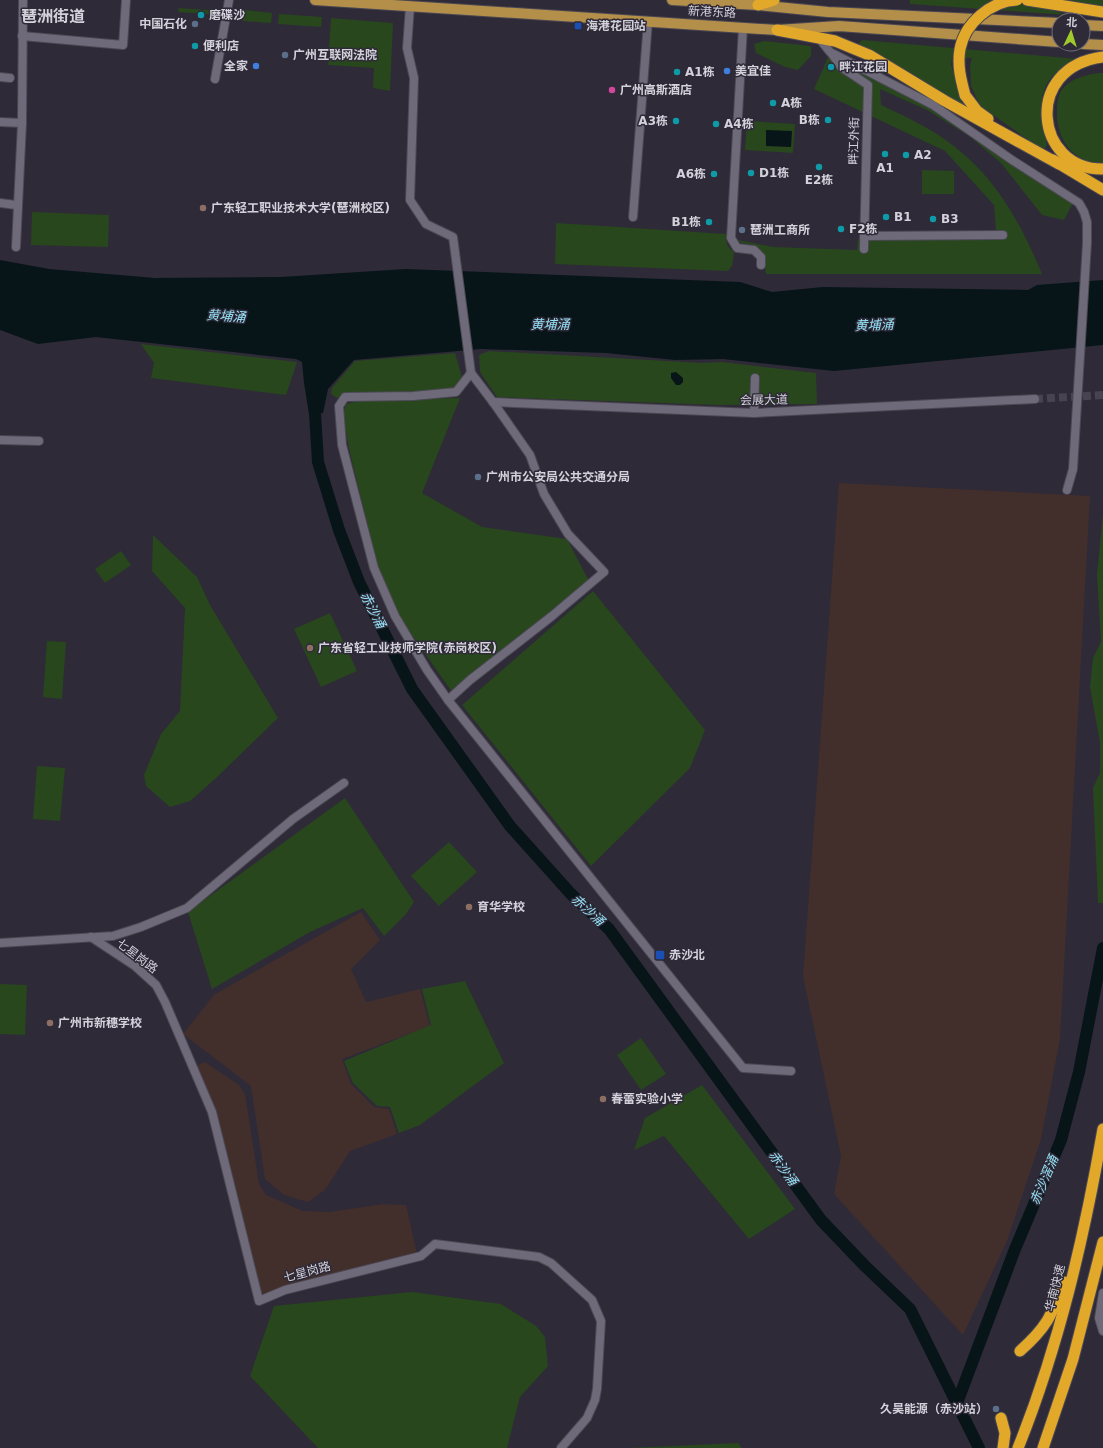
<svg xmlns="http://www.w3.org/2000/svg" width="1103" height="1448" font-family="'DejaVu Sans','Noto Sans SC',sans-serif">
<rect width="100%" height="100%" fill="#2e2a38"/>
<g fill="#422f2c">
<polygon points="839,483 1090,496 1060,1039 1041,1139 1007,1241 963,1335 834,1194 841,1156 803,976"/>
<polygon points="361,912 380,940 351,969 366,1002 420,989 430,1026 342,1059 351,1084 374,1107 389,1109 397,1134 350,1151 325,1190 308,1202 284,1195 265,1179 251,1086 183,1034 215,994"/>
<polygon points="205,1062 239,1085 245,1094 259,1184 266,1195 303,1211 329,1212 384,1204 406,1205 417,1254 261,1298 196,1066"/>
</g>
<g fill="#28471d">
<polygon points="910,0 1103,0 1103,7 1048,9 1067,15 910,4"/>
<polygon points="178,8 222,11 220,15 179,12"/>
<polygon points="244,10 272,13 271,23 243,21"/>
<polygon points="279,14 322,17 321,27 278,24"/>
<polygon points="331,18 393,23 390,91 373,88 374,68 328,65"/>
<path d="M862,40L1078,59C1033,80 1040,104 1047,146L1043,150L980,106L971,86L970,66L972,58L952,57L951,65L966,108L903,69L857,45Z"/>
<polygon points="764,41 811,46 811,56 798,70 785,67 756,53 754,44"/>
<path d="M828,57L849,63L937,111L1073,203L1064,220L1042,215L1001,163L969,136L927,110L880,89L881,105C906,117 933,129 955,147C997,179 1022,226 1042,274H766L763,252L753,245L738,242V240L773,247L857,250L858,238L868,239V232L996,231L994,205L945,151L814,89Z"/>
<path d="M1099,73H1103V164C1097,163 1090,163 1085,160C1064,151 1056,130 1057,109C1057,104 1058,96 1061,91C1069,79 1085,75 1099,73Z"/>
<polygon points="747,121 795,124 793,153 745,150"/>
<polygon points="922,170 954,171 954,194 922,194"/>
<polygon points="32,212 109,215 108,247 31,245"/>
<polygon points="556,223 726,234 727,245 734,253 732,266 728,271 555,264"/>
<polygon points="141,344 297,362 286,395 151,378 154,363"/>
<polygon points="489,351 702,363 722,362 816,373 817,404 719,405 497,397 480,372 479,355"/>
<polygon points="455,353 462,377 455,391 348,394 337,398 331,394 332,388 355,361"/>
<polygon points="460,398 422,493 482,527 567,539 589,581 452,692 400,618 379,570 350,453 343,415 346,404 359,401"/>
<polygon points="1103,513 1103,903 1098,903 1093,788 1100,773 1100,743 1090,687 1093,658 1101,642 1097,575"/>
<polygon points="153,535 197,577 210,605 278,718 214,780 190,801 170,807 146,786 144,775 161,734 180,711 185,608 152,571"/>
<polygon points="121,551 131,565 105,583 95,569"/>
<polygon points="593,591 705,730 690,768 591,866 462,705"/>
<polygon points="330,613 357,671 321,687 294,629"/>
<polygon points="47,641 66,642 62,699 43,697"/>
<polygon points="37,766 65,768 60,821 33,819"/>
<polygon points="345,798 414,902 406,914 384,936 363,908 310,932 212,989 188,912"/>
<polygon points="449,842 477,872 439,906 411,876"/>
<polygon points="465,981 504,1063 420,1125 399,1133 390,1107 377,1106 353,1083 344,1061 431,1025 422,989"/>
<polygon points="0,984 27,985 25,1035 0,1034"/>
<polygon points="641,1038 666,1074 641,1090 617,1055"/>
<polygon points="702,1085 795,1209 749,1239 664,1136 634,1150 645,1118"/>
<polygon points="412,1292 501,1304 536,1326 545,1337 548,1366 520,1397 507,1448 318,1448 250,1376 274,1306"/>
<polygon points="738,1443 742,1448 629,1448"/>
</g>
<g fill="#071518">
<polygon points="766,130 792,131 791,147 766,146"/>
<polygon points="0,260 49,269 155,278 281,277 406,269 740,282 772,292 823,287 1028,290 1037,285 1103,280 1103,345 834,371 723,359 675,360 606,353 481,349 354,360 328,389 323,413 309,414 304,383 302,362 296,359 96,337 38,344 0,330"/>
<polygon points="676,372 683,378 683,382 680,385 676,385 671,378 671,373"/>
</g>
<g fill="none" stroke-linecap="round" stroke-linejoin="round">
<g stroke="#071518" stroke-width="12">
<polyline points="314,397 318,462 339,530 359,582 412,689 510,826 571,894 609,929 821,1220 865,1266 910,1309 979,1448"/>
<polyline points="957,1403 1015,1249 1061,1140 1079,1072 1103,948"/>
</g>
<polyline stroke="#474350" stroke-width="8" stroke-dasharray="8 4" stroke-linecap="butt" points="1035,399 1103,395"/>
<defs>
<g id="minor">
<polyline points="410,6 407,48 414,78 410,200 426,224 453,237 471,373 493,402 530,455 544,494 568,534 604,572 552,616 470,680 448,700"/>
<polyline points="743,27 731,238 737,248 754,250 761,257 761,265"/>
<polyline points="22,36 123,45 126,0"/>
<polyline points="818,37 830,52 933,105 1012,160 1079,203 1084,212"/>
<polyline points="832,54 841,67 868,85 864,249"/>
<polyline points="0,77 10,78"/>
<polyline points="215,79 229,0"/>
<polyline points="0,122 22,123"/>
<polyline points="0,203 16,205"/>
<polyline points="633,217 648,21"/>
<polyline points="864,236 1003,235"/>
<polyline points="16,247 22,123 23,0"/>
<polyline points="471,373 456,392 413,396 345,397 339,406 342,445 374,568 395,616 427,670 448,700 743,1068 791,1071"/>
<polyline points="493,402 754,413 1035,399"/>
<polyline points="754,413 755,378"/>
<polyline points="0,440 39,441"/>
<polyline points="1067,490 1073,469"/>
<polyline points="91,937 135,966 156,985 165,1002 212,1112 259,1301 285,1290 421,1256 435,1244 539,1257 551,1263 592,1300 601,1321 597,1389 595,1400 587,1418 561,1448"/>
<polyline points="0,943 113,936 141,927 187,908 293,819 344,783"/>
<polyline points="1103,1293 1099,1318 1103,1331"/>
</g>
<g id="major">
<polyline points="315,0 777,30 839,26 1059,42"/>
<polyline points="672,0 758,5 828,12 1059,23"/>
<polyline points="1083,25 1103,26"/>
<polyline points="1083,44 1103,45"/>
</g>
<g id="highway">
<polyline points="1027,0 1103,12"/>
<polyline points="758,5 774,0"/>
<polyline points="777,30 835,41 869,55 945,101 1059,164"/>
<path d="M1103,57C1022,67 1035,170 1103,169"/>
<polyline points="965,95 977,111 988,119"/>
<polyline points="1053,160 1103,190"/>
<path d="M1020,1351C1048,1326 1051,1316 1064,1282"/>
<polyline points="1001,1418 1005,1433 1003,1448"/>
<path d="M1018,1448C1059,1346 1084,1238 1103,1129"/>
<polyline points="1043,1448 1073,1359 1103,1242"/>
</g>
</defs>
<use href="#minor" stroke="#4b4853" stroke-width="10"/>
<use href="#major" stroke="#4b4853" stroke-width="12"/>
<use href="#highway" stroke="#4b4853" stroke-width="13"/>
<use href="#minor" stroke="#6e6a7a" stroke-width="8"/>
<use href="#major" stroke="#b48f49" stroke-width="10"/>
<use href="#highway" stroke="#e2a829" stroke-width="11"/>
<defs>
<polyline id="minor-bridge" points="1073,469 1087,243 1087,222 1084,212"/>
<path id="highway-bridge" d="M965,95C961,80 957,65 960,49C965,23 991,1 1017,0"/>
</defs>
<use href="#minor-bridge" stroke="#4b4853" stroke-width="10" stroke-linecap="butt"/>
<use href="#highway-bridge" stroke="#4b4853" stroke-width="13" stroke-linecap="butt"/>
<use href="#minor-bridge" stroke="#6e6a7a" stroke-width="8"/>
<use href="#highway-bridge" stroke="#e2a829" stroke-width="11"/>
</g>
<g fill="#0f9aa8" stroke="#2e2a38" stroke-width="1.5">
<circle cx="201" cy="15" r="4"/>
<circle cx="195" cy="46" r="4"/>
<circle cx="831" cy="67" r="4"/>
<circle cx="677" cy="72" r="4"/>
<circle cx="773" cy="103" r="4"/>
<circle cx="828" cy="120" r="4"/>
<circle cx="676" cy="121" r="4"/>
<circle cx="716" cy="124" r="4"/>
<circle cx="885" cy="154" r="4"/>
<circle cx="906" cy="155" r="4"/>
<circle cx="819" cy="167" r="4"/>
<circle cx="751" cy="173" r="4"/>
<circle cx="714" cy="174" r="4"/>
<circle cx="886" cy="217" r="4"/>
<circle cx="933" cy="219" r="4"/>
<circle cx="709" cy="222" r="4"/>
<circle cx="841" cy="229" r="4"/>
</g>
<g fill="#5c6f8a" stroke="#2e2a38" stroke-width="1.5">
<circle cx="195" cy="24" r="4"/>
<circle cx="285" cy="55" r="4"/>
<circle cx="742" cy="230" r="4"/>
<circle cx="478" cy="477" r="4"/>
<circle cx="996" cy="1409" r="4"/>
</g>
<g fill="#1a4fb4" stroke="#2e2a38" stroke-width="1.5">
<rect x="574" y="22" width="8" height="8" rx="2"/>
<rect x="655" y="950" width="10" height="10" rx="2"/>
</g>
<g fill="#3f7fe0" stroke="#2e2a38" stroke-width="1.5">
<circle cx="256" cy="66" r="4"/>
<circle cx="727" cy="71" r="4"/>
</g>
<circle fill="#d1479c" stroke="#2e2a38" stroke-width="1.5" cx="612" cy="90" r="4"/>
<g fill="#8d6e63" stroke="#2e2a38" stroke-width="1.5">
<circle cx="203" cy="208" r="4"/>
<circle cx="310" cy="648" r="4"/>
<circle cx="469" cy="907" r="4"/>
<circle cx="50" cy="1023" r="4"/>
<circle cx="603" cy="1099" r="4"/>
</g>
<g text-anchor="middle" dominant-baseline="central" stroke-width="3" stroke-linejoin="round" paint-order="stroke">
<g font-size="12" fill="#d3d1da" stroke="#2e2a38">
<text transform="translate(712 12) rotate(3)">新港东路</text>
<text transform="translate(854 141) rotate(-89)">畔江外街</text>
<text transform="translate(764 400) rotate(-1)">会展大道</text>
<text transform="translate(137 956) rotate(37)">七星岗路</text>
<text transform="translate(307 1272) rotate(-15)">七星岗路</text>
<text transform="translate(1055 1288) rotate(-76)">华南快速</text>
</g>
<g font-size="12" font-weight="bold" fill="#d3d1da" stroke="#2e2a38" text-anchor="start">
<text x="209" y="15">磨碟沙</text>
<text x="187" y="24" text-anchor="end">中国石化</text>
<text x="586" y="26">海港花园站</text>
<text x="203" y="46">便利店</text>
<text x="293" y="55">广州互联网法院</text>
<text x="248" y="66" text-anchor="end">全家</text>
<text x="839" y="67">畔江花园</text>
<text x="735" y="71">美宜佳</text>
<text x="685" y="72">A1栋</text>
<text x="620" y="90">广州高斯酒店</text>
<text x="781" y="103">A栋</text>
<text x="820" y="120" text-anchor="end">B栋</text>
<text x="668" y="121" text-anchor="end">A3栋</text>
<text x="724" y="124">A4栋</text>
<text x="914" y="155">A2</text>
<text x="885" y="168" text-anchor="middle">A1</text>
<text x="759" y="173">D1栋</text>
<text x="706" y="174" text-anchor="end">A6栋</text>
<text x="819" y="180" text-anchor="middle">E2栋</text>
<text x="211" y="208">广东轻工职业技术大学(琶洲校区)</text>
<text x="894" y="217">B1</text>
<text x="941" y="219">B3</text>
<text x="701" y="222" text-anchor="end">B1栋</text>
<text x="849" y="229">F2栋</text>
<text x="750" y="230">琶洲工商所</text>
<text x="486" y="477">广州市公安局公共交通分局</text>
<text x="318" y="648">广东省轻工业技师学院(赤岗校区)</text>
<text x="477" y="907">育华学校</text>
<text x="669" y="955">赤沙北</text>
<text x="58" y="1023">广州市新穗学校</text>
<text x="611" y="1099">春蕾实验小学</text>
<text x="988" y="1409" text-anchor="end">久昊能源（赤沙站）</text>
</g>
<g font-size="13" font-style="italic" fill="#95e0f5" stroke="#2e2a38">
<text transform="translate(226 316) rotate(4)">黄埔涌</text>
<text x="550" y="324">黄埔涌</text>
<text transform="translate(874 325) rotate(-2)">黄埔涌</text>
<text transform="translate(373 610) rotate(63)">赤沙涌</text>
<text transform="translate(588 910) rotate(42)">赤沙涌</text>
<text transform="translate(783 1168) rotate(54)">赤沙涌</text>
<text transform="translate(1044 1180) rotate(-67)">赤沙滘涌</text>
</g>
<g font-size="16" font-weight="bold" fill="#d3d1da" stroke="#2e2a38">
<text x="53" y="16">琶洲街道</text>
</g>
</g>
<g transform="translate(1071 32) rotate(4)"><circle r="19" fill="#2e2a38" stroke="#706d79"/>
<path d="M0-3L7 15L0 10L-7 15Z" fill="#a0c92c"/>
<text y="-6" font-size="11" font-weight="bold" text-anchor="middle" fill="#d3d1da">北</text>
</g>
</svg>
